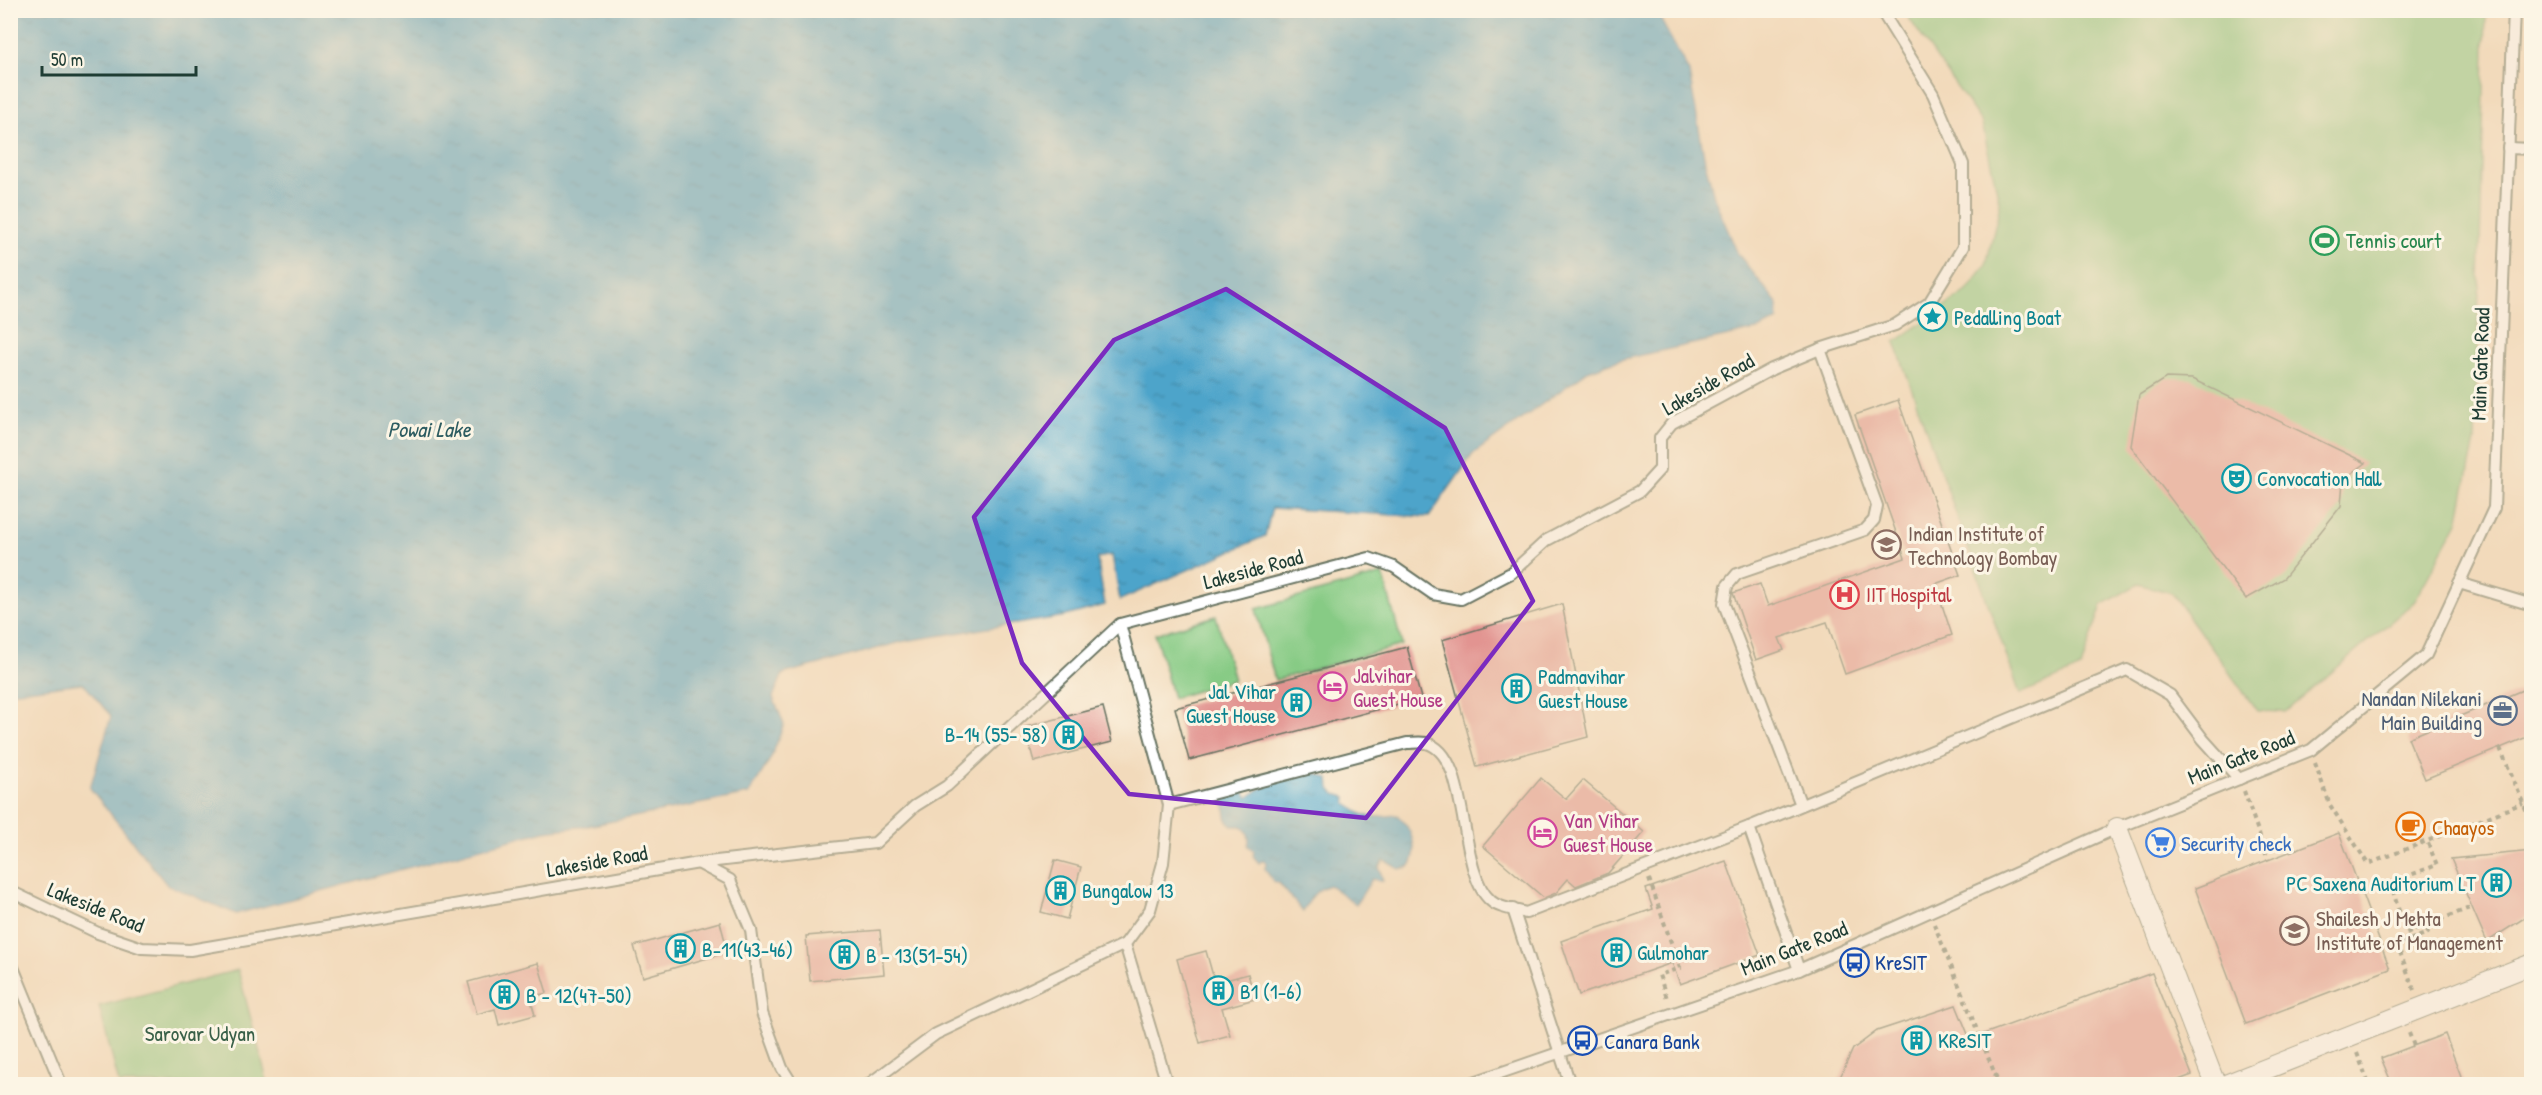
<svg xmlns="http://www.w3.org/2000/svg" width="2542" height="1095" font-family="'Patrick Hand',sans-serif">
<defs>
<pattern id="water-ripples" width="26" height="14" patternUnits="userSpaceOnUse" patternTransform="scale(1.5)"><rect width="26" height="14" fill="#4da4ca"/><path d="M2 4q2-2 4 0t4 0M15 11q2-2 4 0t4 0" fill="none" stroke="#3f87a5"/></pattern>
</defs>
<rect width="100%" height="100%" fill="#fcf5e5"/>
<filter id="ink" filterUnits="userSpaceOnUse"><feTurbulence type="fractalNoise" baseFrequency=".0167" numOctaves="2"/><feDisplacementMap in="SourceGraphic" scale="12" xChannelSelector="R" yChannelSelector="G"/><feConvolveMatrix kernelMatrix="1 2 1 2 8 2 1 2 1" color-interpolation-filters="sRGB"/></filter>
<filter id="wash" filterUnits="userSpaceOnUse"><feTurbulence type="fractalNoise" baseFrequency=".008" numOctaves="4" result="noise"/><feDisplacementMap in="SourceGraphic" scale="24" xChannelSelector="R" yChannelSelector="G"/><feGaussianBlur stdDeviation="1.35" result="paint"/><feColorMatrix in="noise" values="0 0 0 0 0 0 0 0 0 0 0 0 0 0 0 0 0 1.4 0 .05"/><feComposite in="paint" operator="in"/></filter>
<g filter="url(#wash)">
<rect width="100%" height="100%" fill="#f2dabb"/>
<g fill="#87cb85" stroke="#53845c" stroke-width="1.5">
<polygon points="1904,11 2486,11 2475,441 2458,522 2414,602 2285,712 2257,711 2172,593 2138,584 2102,605 2081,668 2020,694 1895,342 1967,291 1986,265 2000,205 1982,123"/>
<polygon points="1383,574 1402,645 1275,680 1256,609"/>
<polygon points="1216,616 1234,680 1173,698 1155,634"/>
<polygon points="238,970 268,1084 119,1084 99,1006"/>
</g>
<g fill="url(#water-ripples)" stroke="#36707f" stroke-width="1.5">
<polygon points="10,11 1656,11 1689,72 1705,162 1715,200 1738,254 1777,303 1778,320 1761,329 1619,360 1588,371 1473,454 1429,517 1272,508 1265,536 1120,600 1112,555 1097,558 1105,605 1066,616 905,641 783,674 773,697 784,724 771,758 749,794 588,826 545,831 236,914 167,885 90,788 111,716 83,683 11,692"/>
<path d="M1311,771L1329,779L1330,789L1335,794L1346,797V804C1372,822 1370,817 1397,815C1410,825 1421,852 1409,867L1399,869L1384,860L1379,867L1383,881L1372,879L1356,904L1329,885C1314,890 1310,899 1303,912L1279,883L1273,881L1265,869L1266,862L1263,860L1259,863L1253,856L1254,851L1248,846C1250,838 1248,831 1242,826H1232C1225,819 1226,817 1225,808C1225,804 1221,799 1219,794L1242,788L1248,798L1258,790L1281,779Z"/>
</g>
<g id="blocks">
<g fill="#e29491">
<polygon points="2166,378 2192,379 2366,463 2343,480 2341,506 2284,578 2246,599 2131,446 2139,395"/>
<polygon points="1898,400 1960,575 1935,584 1952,635 1845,674 1827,622 1779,638 1784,650 1756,660 1733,593 1760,584 1768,606 1905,558 1855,415"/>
<polygon points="1562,604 1588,737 1477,767 1442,640"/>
<polygon points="1407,647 1421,698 1189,760 1175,708"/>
<polygon points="2532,686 2532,735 2425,779 2408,738"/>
<polygon points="1103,707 1112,742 1034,762 1025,727"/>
<polygon points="1541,778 1566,799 1583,780 1644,832 1608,873 1576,886 1568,879 1556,893 1544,898 1483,846"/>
<polygon points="2339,833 2390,969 2246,1024 2195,888"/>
<polygon points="2532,851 2532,913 2487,942 2451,859"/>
<polygon points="1055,860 1081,867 1067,919 1041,912"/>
<polygon points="1726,861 1760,955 1680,984 1672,963 1579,995 1561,941 1653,909 1646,889"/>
<polygon points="720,922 728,952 643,977 634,946"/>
<polygon points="880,930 884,974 810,981 806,936"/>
<polygon points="1206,951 1215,983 1248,974 1255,999 1222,1008 1230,1035 1200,1043 1177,959"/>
<polygon points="538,963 547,993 530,997 535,1015 499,1025 495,1009 477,1014 468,982"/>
<polygon points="2152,973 2192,1075 2168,1084 1837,1084 1853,1049 1877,1031 1956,1005 1970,1039"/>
<polygon points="2445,1034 2464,1084 2392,1084 2381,1058"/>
</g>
</g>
</g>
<g filter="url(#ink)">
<use href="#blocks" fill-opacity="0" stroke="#697463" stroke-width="1.5"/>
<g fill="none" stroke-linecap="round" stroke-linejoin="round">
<defs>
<g id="lane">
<polyline points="2508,148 2532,149"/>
<polyline points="2459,583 2532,605"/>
<polyline points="1120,624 1169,805 1163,863 1150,910 1125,944 1167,1084"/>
<path d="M1169,805L1407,743C1413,743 1420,742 1426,743C1472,754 1456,872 1491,901C1498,908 1516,910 1526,913L1749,827L2127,670L2170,695L2203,739L2239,779"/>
<polyline points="1801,805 1724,604 1727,586 1737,574 1865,530 1874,520 1877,506 1820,349"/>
<polyline points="1749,827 1799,970"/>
<polyline points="700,864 730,880 751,930 762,1013 782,1068 792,1084"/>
<polyline points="10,891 98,933 142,948 190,950 699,863 875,843 915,806 947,786 1120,624 1369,558 1394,567 1433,594 1461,599 1511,573 1547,540 1640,491 1660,469 1660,438 1672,423 1772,369 1820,349 1895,325 1929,303 1963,247 1963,164 1933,94 1881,10"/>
<polyline points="1513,909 1570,1084"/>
<polyline points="10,960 61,1084"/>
<polyline points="869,1084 936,1034 1125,944"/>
<polyline points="1468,1084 1799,970 2117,828 2311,750 2426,655 2494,508 2514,10"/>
</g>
<g id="street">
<polyline points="2117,828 2215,1084"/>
<polyline points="2228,1084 2532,964"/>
</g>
</defs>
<use href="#lane" stroke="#697463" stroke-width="14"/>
<use href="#street" stroke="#697463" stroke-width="22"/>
<g stroke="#697463" stroke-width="4" stroke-dasharray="4.5 4.5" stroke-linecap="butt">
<polyline points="2500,748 2532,824"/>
<polyline points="2315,763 2330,805 2368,864 2427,841"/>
<polyline points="2244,791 2268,860"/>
<polyline points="1649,879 1680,968 1659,975 1668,1001"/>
<polyline points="2390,882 2406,933 2472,907"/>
<polyline points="2362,893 2437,865 2427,841 2523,803"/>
<polyline points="1934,924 1999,1084"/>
<polyline points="2414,990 2397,944 2428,933 2425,926"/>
<polyline points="2409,1033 2414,1046"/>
<polyline points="2357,1053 2369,1084"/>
</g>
<use href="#lane" stroke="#fff" stroke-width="10"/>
<use href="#street" stroke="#fff" stroke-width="20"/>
</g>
</g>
<path d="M0 0H2542V1095H0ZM1226,289L1445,428L1533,601L1366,818L1129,794L1022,663L974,517L1114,340Z" fill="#f2dabb" fill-opacity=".55" fill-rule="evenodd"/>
<path fill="none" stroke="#7b2cbf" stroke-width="4.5" stroke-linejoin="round" d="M1226,289L1445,428L1533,601L1366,818L1129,794L1022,663L974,517L1114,340Z"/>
<defs>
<symbol id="stadium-ring" viewBox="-11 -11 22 22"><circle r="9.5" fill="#fcf5e5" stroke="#2e9e5b" stroke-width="1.5"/><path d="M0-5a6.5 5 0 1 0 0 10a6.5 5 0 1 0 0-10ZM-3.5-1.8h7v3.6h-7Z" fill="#2e9e5b"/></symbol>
<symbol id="sight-ring" viewBox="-11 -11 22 22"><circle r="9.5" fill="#fcf5e5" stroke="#0f9aa8" stroke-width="1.5"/><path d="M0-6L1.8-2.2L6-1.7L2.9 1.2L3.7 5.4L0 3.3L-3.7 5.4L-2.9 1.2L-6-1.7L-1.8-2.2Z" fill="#0f9aa8"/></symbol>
<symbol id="theatre-ring" viewBox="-11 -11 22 22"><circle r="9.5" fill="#fcf5e5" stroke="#0f9aa8" stroke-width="1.5"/><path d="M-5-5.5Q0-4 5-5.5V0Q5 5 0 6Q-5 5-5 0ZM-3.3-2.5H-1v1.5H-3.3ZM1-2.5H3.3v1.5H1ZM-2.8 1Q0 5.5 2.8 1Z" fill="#0f9aa8"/></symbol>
<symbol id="university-ring" viewBox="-11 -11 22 22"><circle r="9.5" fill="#fcf5e5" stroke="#8d6e63" stroke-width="1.5"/><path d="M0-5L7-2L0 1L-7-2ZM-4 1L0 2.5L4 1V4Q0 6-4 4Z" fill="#8d6e63"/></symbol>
<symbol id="hospital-ring" viewBox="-11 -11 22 22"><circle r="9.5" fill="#fcf5e5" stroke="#e0444e" stroke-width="1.5"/><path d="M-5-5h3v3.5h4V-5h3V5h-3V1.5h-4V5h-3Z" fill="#e0444e"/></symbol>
<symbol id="hotel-ring" viewBox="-11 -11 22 22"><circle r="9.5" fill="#fcf5e5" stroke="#d1479c" stroke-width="1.5"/><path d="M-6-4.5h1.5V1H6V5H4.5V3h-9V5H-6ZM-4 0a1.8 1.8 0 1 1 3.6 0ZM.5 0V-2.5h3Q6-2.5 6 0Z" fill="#d1479c"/></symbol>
<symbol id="building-ring" viewBox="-11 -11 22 22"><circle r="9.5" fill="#fcf5e5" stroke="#0f9aa8" stroke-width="1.5"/><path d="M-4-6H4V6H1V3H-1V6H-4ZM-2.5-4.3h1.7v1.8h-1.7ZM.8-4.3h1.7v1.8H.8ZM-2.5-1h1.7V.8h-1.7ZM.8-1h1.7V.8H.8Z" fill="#0f9aa8"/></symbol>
<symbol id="office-ring" viewBox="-11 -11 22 22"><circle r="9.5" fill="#fcf5e5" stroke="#5c6f8a" stroke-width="1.5"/><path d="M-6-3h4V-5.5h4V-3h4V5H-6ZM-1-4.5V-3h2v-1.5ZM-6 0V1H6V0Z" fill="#5c6f8a"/></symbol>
<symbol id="cafe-ring" viewBox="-11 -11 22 22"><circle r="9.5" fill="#fcf5e5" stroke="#e8710a" stroke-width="1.5"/><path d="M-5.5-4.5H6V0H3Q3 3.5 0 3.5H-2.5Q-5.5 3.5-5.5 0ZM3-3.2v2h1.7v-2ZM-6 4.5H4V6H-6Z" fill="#e8710a"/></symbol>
<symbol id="supermarket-ring" viewBox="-11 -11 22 22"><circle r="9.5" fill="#fcf5e5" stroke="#3f7fe0" stroke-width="1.5"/><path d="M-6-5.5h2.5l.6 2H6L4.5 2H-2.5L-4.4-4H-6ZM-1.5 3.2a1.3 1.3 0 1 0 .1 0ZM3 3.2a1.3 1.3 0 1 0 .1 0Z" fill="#3f7fe0"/></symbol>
<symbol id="bus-ring" viewBox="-11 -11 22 22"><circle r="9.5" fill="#fcf5e5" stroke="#1a4fb4" stroke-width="1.5"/><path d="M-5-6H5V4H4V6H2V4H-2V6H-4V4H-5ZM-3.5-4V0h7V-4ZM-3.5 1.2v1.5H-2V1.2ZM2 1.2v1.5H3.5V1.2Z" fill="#1a4fb4"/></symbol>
</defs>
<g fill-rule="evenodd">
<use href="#stadium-ring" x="2308" y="224" width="33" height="33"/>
<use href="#sight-ring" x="1916" y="300" width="33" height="33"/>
<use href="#theatre-ring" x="2220" y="462" width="33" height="33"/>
<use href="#university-ring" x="1870" y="528" width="33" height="33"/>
<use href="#hospital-ring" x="1828" y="578" width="33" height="33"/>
<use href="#hotel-ring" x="1316" y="670" width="33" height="33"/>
<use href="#building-ring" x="1500" y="672" width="33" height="33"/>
<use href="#building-ring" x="1280" y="686" width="33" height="33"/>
<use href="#office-ring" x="2486" y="694" width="33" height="33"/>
<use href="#building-ring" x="1052" y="718" width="33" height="33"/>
<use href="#cafe-ring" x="2394" y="810" width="33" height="33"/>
<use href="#hotel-ring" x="1526" y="816" width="33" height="33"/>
<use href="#supermarket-ring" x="2144" y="826" width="33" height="33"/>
<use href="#building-ring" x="2480" y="866" width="33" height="33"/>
<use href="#building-ring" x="1044" y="874" width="33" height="33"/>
<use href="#university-ring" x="2278" y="914" width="33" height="33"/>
<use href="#building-ring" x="664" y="932" width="33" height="33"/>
<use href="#building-ring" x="1600" y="936" width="33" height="33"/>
<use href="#building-ring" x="828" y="938" width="33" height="33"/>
<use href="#bus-ring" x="1838" y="946" width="33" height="33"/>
<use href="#building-ring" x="1202" y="974" width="33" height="33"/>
<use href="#building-ring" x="488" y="978" width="33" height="33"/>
<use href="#building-ring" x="1900" y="1024" width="33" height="33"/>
<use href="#bus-ring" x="1566" y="1024" width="33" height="33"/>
</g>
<g text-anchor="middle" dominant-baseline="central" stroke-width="6" stroke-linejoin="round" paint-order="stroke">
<g font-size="21" fill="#27864d" stroke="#fcf5e5" text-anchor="start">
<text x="2346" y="240">Tennis court</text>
</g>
<g font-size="21" fill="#0d838f" stroke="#fcf5e5" text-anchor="start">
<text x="1954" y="317">Pedalling Boat</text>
<text x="2257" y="478">Convocation Hall</text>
<text x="1538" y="676">Padmavihar<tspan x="1538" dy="24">Guest House</tspan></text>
<text x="1276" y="691" text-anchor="end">Jal Vihar<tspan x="1276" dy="24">Guest House</tspan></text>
<text x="1048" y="734" text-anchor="end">B-14 (55- 58)</text>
<text x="2476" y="883" text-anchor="end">PC Saxena Auditorium LT</text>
<text x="1082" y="890">Bungalow 13</text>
<text x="702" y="949">B-11(43-46)</text>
<text x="1637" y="952">Gulmohar</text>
<text x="866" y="955">B - 13(51-54)</text>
<text x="1240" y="991">B1 (1-6)</text>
<text x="526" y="995">B - 12(47-50)</text>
<text x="1938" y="1040">KReSIT</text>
</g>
<g font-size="21" fill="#1f3d34" stroke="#fcf5e5">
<text transform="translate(2480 364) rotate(-88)">Main Gate Road</text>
<text transform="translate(1708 384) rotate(-30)">Lakeside Road</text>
<text transform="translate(1253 569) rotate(-15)">Lakeside Road</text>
<text transform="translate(2241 757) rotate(-22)">Main Gate Road</text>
<text transform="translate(597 861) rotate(-10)">Lakeside Road</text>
<text transform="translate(96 907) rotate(22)">Lakeside Road</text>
<text transform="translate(1794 948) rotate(-22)">Main Gate Road</text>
</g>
<g font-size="21" fill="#785e54" stroke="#fcf5e5" text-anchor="start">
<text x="1908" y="533">Indian Institute of<tspan x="1908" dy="24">Technology Bombay</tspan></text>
<text x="2316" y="918">Shailesh J Mehta<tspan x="2316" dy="24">Institute of Management</tspan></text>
</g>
<g font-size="21" fill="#be3a42" stroke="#fcf5e5" text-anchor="start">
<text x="1866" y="594">IIT Hospital</text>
</g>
<g font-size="21" fill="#b23c85" stroke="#fcf5e5" text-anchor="start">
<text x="1353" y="675">Jalvihar<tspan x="1353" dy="24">Guest House</tspan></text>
<text x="1563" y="820">Van Vihar<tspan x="1563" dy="24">Guest House</tspan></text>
</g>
<g font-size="21" fill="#4e5e75" stroke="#fcf5e5" text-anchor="end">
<text x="2482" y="698">Nandan Nilekani<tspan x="2482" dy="24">Main Building</tspan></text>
</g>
<g font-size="21" fill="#c56008" stroke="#fcf5e5" text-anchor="start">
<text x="2432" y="827">Chaayos</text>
</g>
<g font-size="21" fill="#366cbe" stroke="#fcf5e5" text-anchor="start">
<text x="2181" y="843">Security check</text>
</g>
<g font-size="21" fill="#164399" stroke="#fcf5e5" text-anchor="start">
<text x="1875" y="962">KreSIT</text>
<text x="1604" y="1041">Canara Bank</text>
</g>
<g font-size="21" fill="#396048" stroke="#fcf5e5">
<text x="200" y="1033">Sarovar Udyan</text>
</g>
<g font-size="22" font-style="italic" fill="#2d5c61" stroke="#fcf5e5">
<text x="429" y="429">Powai Lake</text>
</g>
</g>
<rect width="2542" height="1095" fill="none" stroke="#fcf5e5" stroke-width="36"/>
<path d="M42 66v9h154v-9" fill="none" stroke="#1f3d34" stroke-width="3"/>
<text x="51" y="66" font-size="18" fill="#1f3d34" stroke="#fcf5e5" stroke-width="4.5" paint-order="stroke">50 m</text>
</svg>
